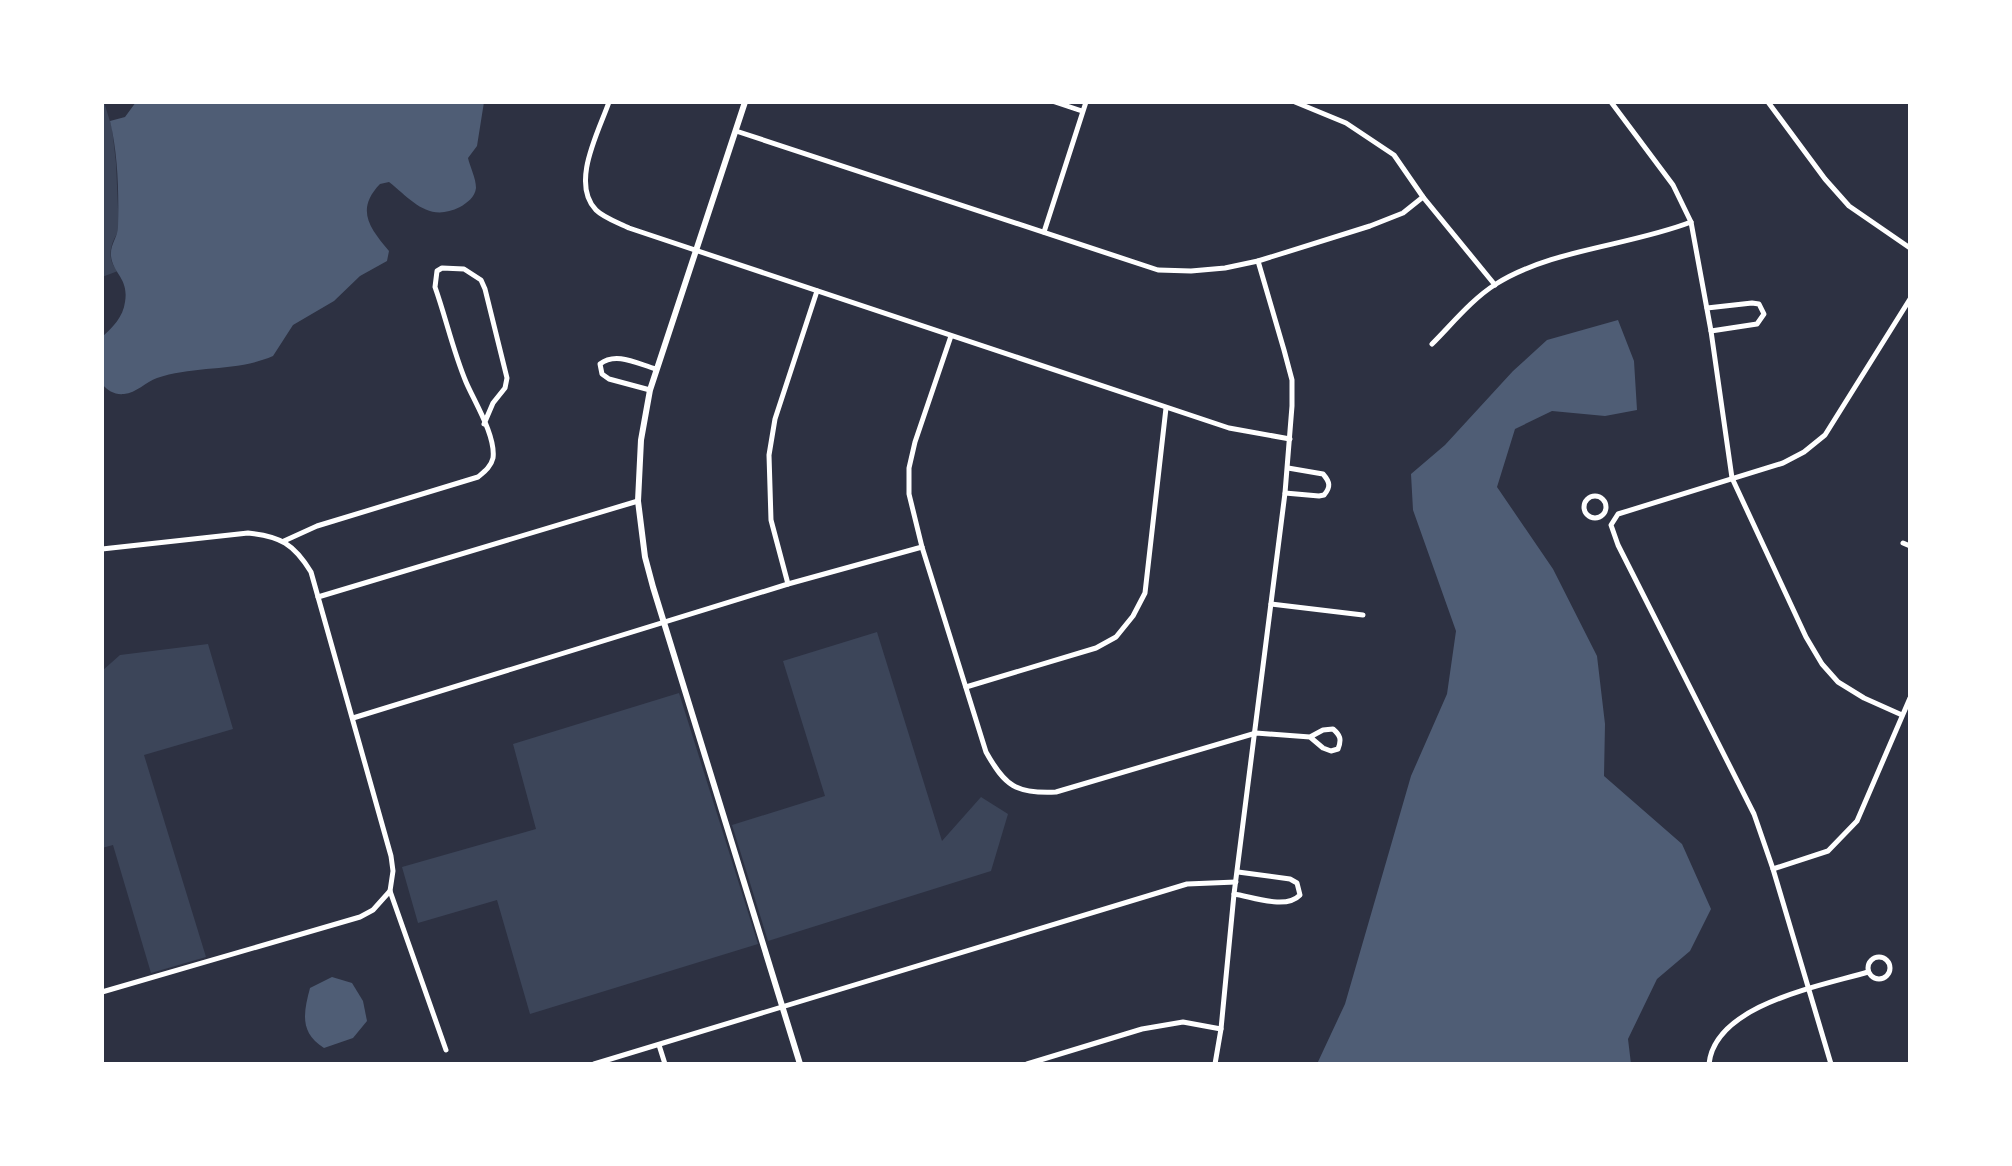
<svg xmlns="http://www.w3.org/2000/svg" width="2012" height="1166" font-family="Ubuntu,sans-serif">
<rect width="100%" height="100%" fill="#2d3142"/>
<g fill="#3c4559">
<path d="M102,102H104L112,128L116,163L119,231C110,243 106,260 118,271L102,277Z"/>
<polygon points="877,632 942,841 981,797 1008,814 991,871 768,941 732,825 825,796 783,661"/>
<polygon points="208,644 233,729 144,755 206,957 151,973 113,845 102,848 102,671 120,655"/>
<polygon points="679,693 758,944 530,1014 497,900 418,923 402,867 536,829 513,744"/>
</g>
<g fill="#4f5d75">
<path d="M136,102H484L477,146L468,158C470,167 476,178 476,188C475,197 467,203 460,207C428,223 412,200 389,182L380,184C355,210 370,228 389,251L387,261L360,276L334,301L293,325L273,356C237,372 194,365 157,378C146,382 136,393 124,394C115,395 108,391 102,384V337C113,327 123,317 125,302C129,278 113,274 111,256C110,244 118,237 118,227C119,193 118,154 110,121L125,117Z"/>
<polygon points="1618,320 1634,361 1637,410 1605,416 1552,411 1515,429 1497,487 1553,569 1597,656 1605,724 1604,776 1682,844 1711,909 1690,951 1657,979 1628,1039 1631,1064 1317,1064 1345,1004 1411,776 1447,694 1456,631 1413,510 1411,474 1445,445 1513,371 1547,340"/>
<path d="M332,977L352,983L363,1001L367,1021L353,1038L324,1048C300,1033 303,1014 310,988Z"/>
</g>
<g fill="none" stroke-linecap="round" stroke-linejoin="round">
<g stroke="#fff" stroke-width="5">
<path d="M609,102C599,131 570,183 596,210C604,218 619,223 629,228L1229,428L1290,439"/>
<polyline points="1055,102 1082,111"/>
<polyline points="1295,102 1346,123 1394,155 1423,197 1495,285"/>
<polyline points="1611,102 1673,185 1691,222 1711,331 1732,478 1806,637 1822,664 1838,682 1864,698 1902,715"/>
<polyline points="1768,102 1825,179 1849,206 1910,248"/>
<polyline points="736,131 1158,270 1191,271 1225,268 1258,261 1370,226 1403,213 1423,197"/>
<polyline points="1044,232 1086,102"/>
<polyline points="1707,308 1752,303 1759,304 1764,314 1757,324 1711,331"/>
<path d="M951,336L915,442L909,468V494L922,547L986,752C1005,786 1016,794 1056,792L1256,733L1310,737L1323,748L1331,751L1338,749C1342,739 1340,735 1333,729L1323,730L1310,737"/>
<path d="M1432,344C1452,324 1472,299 1496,284C1552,249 1629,246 1691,222"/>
<path d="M650,390L609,379L602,374L600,364C616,351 638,364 656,369"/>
<path d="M1285,493L1319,496L1324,495C1331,487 1330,482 1323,474L1288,468"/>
<circle cx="1595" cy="507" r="11"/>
<path d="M284,541L317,526L478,477C484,472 491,467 493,458C496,436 474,401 466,382C453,351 446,318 435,287L437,271L442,268L464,269L481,280L485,289L507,378L505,388L493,403L484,424"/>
<polyline points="1903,543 1910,546"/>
<path d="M102,549L248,533C280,536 294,544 311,572L391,856L393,871L390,891L446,1050"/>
<polyline points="788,584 771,520 769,455 775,419 817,291"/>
<polyline points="318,597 638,501"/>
<polyline points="1271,604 1363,615"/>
<polyline points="966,687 1096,648 1116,637 1133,616 1145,593 1166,408"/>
<polyline points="353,718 788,584 922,547"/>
<polyline points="1773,869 1828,851 1857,821 1910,698"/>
<path d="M1234,894C1253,897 1286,910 1300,895L1297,883L1290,879L1238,872"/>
<circle cx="1879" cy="968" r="11"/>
<polyline points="102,992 360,917 373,910 390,891"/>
<polyline points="659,1045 665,1064"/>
<polyline points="594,1064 1187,884 1236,882"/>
<polyline points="1027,1064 1142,1029 1183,1022 1221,1029"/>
<polyline points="1215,1064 1221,1029 1234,894 1285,493 1292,406 1292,380 1284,350 1258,261"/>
<path d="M1709,1064C1715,1004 1822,986 1868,972"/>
<polyline points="1831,1064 1773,869 1754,814 1618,545 1611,525 1618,514 1783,463 1804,452 1825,435 1910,299"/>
</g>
<polyline stroke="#fff" stroke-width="6" points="745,102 650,390 641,440 638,501 645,557 653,587 800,1064"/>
</g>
<rect width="2012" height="1166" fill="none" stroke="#ffffff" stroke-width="208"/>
</svg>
